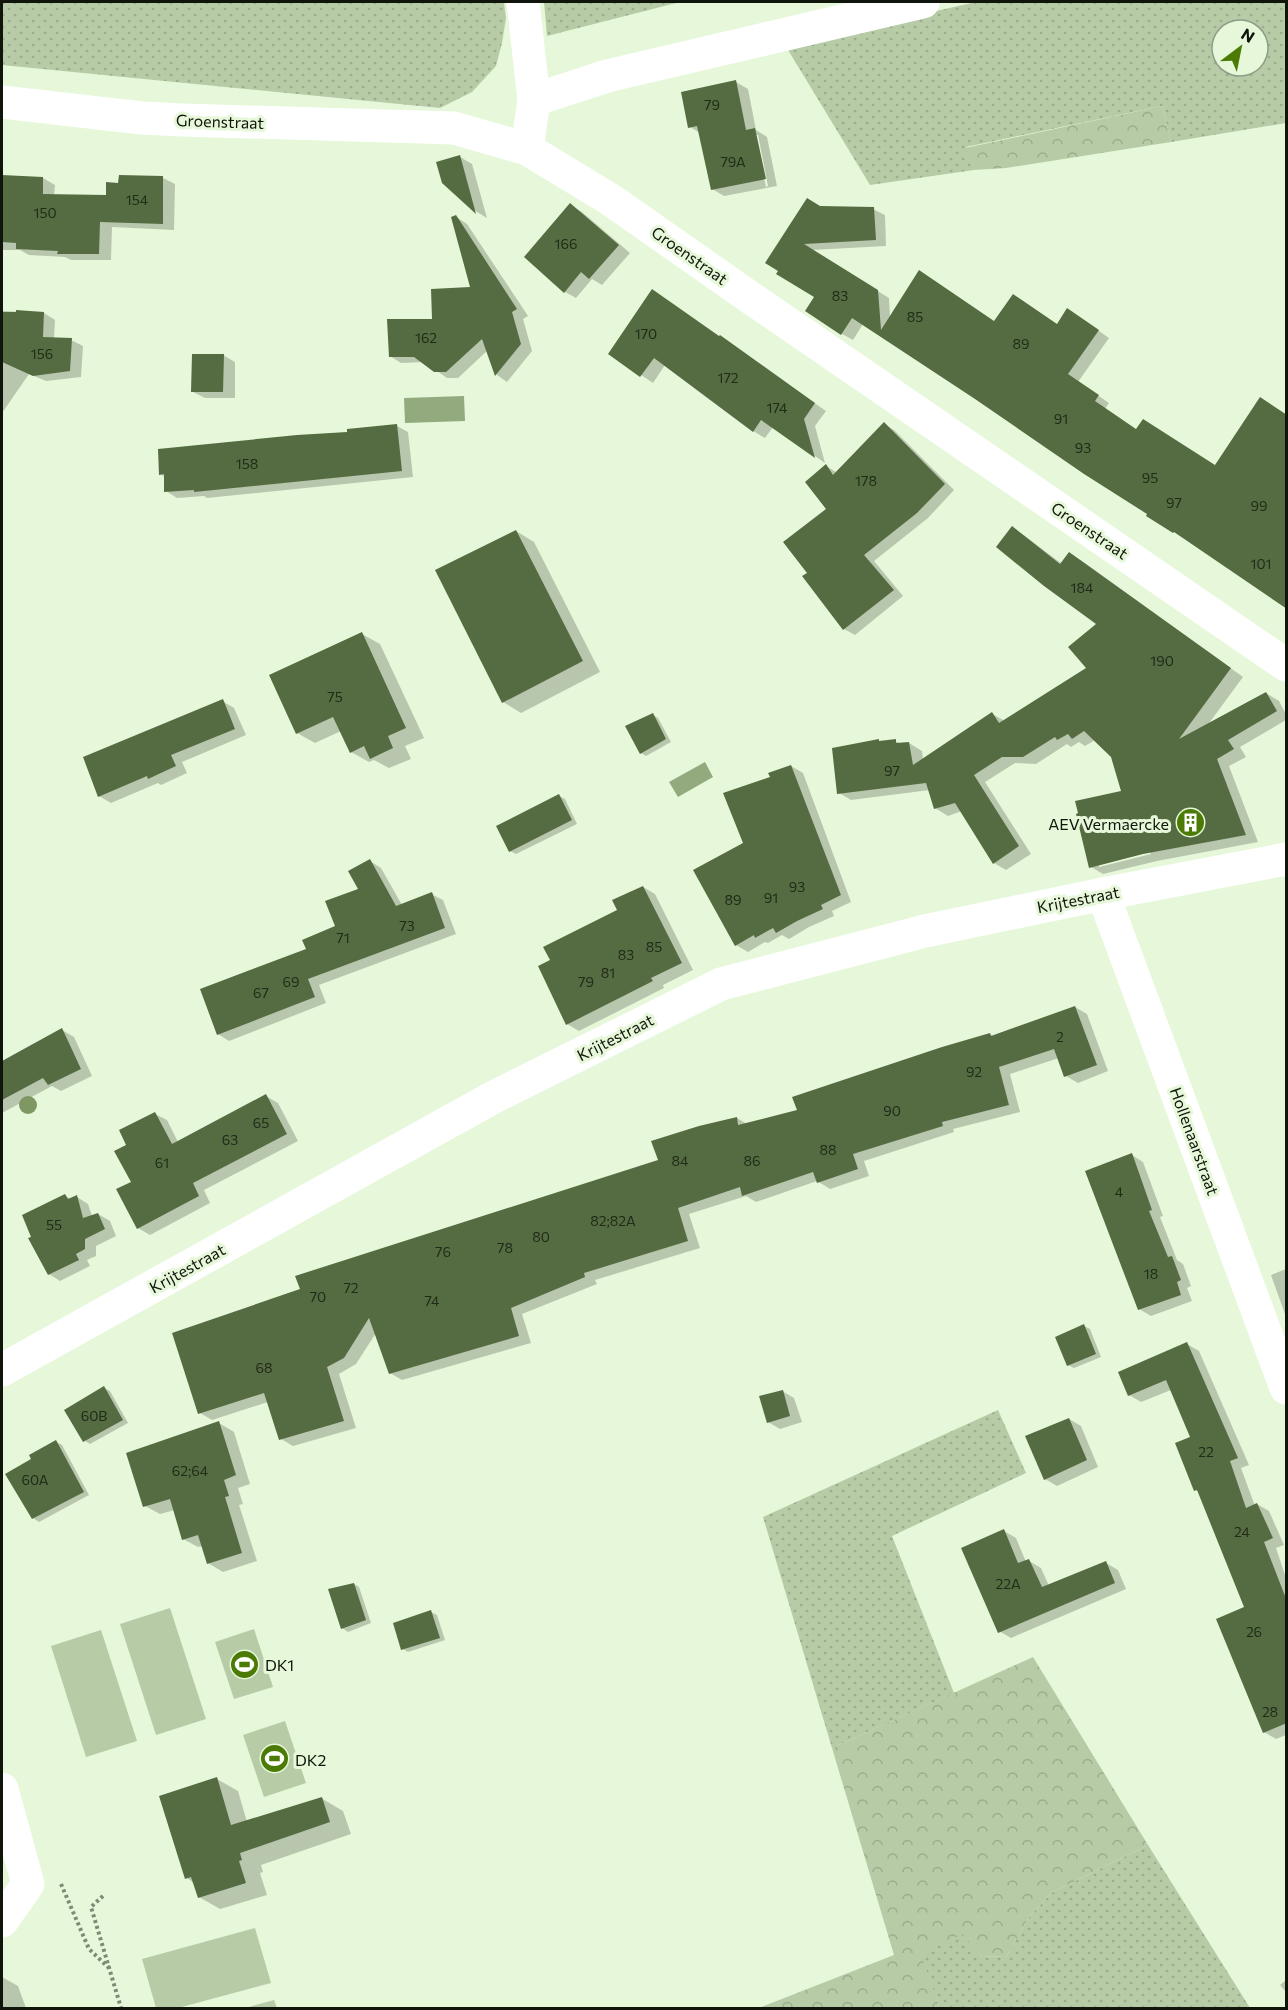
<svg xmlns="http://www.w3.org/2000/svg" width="1288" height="2010" font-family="Commissioner,sans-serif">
<defs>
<pattern id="grass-dots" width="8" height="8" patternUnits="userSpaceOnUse" patternTransform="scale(1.5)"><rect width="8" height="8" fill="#b6cba6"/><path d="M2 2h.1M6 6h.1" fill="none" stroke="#9bad8e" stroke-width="1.8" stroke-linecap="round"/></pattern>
<pattern id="forest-crowns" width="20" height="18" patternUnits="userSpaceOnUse" patternTransform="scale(1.5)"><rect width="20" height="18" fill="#b6cba6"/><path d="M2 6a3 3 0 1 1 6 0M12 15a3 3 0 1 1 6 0" fill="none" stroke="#9bad8e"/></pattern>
</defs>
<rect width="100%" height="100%" fill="#e6f8d9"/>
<g fill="url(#grass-dots)" fill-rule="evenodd">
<polygon points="2,2 504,2 506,18 502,43 496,66 472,92 440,108 2,65"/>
<polygon points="544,2 680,2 547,36"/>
<path d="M976,2H1286V123L1171,142L1162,106L966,147L974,170L870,185L785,45ZM1222,30H1258V66H1222Z"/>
<polygon points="998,1410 1026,1473 892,1536 954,1693 832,1748 763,1517"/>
<polygon points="1148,1845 1250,2008 940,2008 920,1955 962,1933 982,1956 1006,1957 1029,1917 1051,1893"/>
</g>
<g fill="url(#forest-crowns)">
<polygon points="1162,106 1171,142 1006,168 974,170 965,148"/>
<polygon points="1033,1657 1148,1845 1051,1893 1029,1917 1006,1957 982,1956 962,1934 921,1955 940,2008 759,2008 894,1955 832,1748"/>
</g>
<g fill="#b6cba6">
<polygon points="170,1608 206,1719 156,1735 120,1624"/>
<polygon points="254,1629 273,1687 234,1699 215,1642"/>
<polygon points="101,1630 137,1741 86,1757 51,1646"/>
<polygon points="285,1721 306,1783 264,1797 243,1735"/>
<polygon points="255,1928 271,1983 178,2008 156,2008 142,1959"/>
<polygon points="274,2000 277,2008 245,2008"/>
</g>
<g fill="#92aa7e">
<polygon points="464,396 465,421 405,423 404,398"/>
<polygon points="705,762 713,777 678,797 669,782"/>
</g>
<g fill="#0003" fill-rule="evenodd">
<path d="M736,82L748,89L756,130L767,137L777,186L724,196L712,189L700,133L690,127ZM755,135H758L768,186L766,187Z"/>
<polygon points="460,157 472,164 487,218 477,212 443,182"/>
<polygon points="2,177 43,178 55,185 54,196 107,197 120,184 163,178 175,184 174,230 112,227 111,260 71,260 65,257 29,255 20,250 2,250"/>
<polygon points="570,205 582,212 630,253 602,285 592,279 576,298 565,292"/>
<polygon points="821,208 873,209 885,215 886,246 812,250 889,298 890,318 1058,325 1079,317 1109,338 1078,382 1109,403 1105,409 1185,539 1150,513 863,324 853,340 842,334 816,297 778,273"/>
<polygon points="456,217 467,224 528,316 523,319 532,351 507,382 497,375 488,350 458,378 447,378 424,362 401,363 390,356 472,289"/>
<polygon points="2,311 44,313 55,320 54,339 71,340 83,346 81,377 46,381 29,374 2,413"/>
<polygon points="720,337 826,411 815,426 825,463 773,427 765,438 753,431 665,365 653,383 610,354"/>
<polygon points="223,355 235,362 235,398 205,398 193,392"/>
<polygon points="884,424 894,430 954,490 928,518 874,561 903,596 855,635 844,629 809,573 829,510 826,466 836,472"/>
<polygon points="397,426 408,432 413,477 207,498 204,496 177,498 166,491 165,477 160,474 349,433"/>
<path d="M1013,528L1025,536L1062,564L1069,554L1082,561L1243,677L1207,726L1266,693L1279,701L1286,714V720L1240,747L1246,757L1229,766L1258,842L1157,861L1103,874L1091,867L1123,792L1113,757L1095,740L1085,746L1079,742L1071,747L1067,744L1036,764L1015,763L985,782L1031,854L1006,870L994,863L962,811L948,816L935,808L930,790L851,800L839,793L881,742L895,741L901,744L909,743L922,751L923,760L992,714L1005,721L1088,668L1099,624ZM1150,851L1151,854L1099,867V864Z"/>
<polygon points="516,531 534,542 600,672 521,713 503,702"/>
<polygon points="362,634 380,644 424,738 405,746 411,759 389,768 374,760 369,762 351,752 341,731 315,743 297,733"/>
<polygon points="222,701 234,708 246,735 182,762 187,773 161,785 158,783 111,803 99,796"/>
<polygon points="653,715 658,718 671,742 646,756 641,753"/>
<polygon points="791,766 803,773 851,902 832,911 834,916 809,927 789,939 782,935 768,943 765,942 748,952 736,945 745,844 772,777"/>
<polygon points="559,796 565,799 577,824 516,854 510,851"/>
<polygon points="370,861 381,868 402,905 431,894 443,900 456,934 319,985 326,1003 229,1041 218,1034 308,950 337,927 360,890"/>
<polygon points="643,887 655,894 693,970 663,985 664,988 579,1031 567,1024 552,961 619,910"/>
<polygon points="1075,1007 1087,1014 1108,1071 1078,1083 1066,1076 1059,1058 1010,1074 1020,1112 953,1129 954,1132 864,1161 869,1176 830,1189 817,1181 756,1202 746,1196 689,1214 700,1248 595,1280 597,1284 522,1314 531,1343 402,1380 390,1373 376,1333 356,1364 339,1374 356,1428 293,1446 281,1439 268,1402 212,1420 200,1413 174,1334 660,1161 737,1118 747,1124 798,1111 990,1034 994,1037"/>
<polygon points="62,1030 74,1037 92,1076 61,1091 52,1086 2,1113 2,1062"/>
<polygon points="266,1096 278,1103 298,1141 204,1190 210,1203 150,1235 138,1228 128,1145 155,1114 167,1120 178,1142"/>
<polygon points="1132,1155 1143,1162 1163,1216 1160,1217 1177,1260 1183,1264 1191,1286 1187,1288 1192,1301 1151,1316 1139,1309"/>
<polygon points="65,1196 71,1199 77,1197 88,1204 92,1216 98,1214 110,1221 116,1236 96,1246 96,1256 87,1260 90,1266 60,1281 49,1274"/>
<polygon points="1286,1269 1286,1317 1271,1275"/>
<polygon points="1084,1326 1090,1329 1101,1357 1074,1368 1068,1365"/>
<polygon points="1187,1344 1199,1351 1249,1465 1241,1468 1255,1506 1257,1504 1269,1511 1284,1545 1276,1548 1286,1578 1286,1735 1276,1739 1264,1732 1246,1608 1200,1492 1196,1490 1192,1438 1171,1390 1141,1402 1129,1395 1120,1373"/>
<polygon points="104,1388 110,1391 128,1423 90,1444 85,1441"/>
<polygon points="782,1391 794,1398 802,1422 780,1429 768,1422"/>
<polygon points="1069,1419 1081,1426 1098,1467 1057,1486 1045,1479"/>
<polygon points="219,1423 234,1432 250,1484 238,1488 243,1504 239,1505 257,1561 223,1572 208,1563 203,1546 198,1547 183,1539 175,1510 160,1514 145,1506"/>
<polygon points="56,1442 62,1445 89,1495 39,1522 33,1518 33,1460"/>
<polygon points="1004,1531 1016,1538 1026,1562 1029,1561 1041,1568 1049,1586 1106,1563 1118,1570 1126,1589 1011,1638 999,1631"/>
<polygon points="354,1584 359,1587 371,1623 348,1632 342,1628"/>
<polygon points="431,1612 437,1615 445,1640 408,1652 403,1649"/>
<polygon points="217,1779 238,1791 247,1822 321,1798 343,1811 351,1834 261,1865 263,1872 260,1873 267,1895 220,1909 199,1897 194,1883 187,1878"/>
<polygon points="2,1977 18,1986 26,2008 2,2008"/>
<polygon points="1286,1980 1286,1992 1280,1985"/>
</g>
<g fill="#556c42">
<polygon points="736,80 746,130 755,128 766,179 711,190 697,126 688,128 681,92"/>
<polygon points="460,155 476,214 442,183 436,162"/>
<polygon points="2,175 43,177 43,194 106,195 106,182 118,183 119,175 163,176 163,224 100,222 99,254 57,254 58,251 16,249 16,243 2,242"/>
<polygon points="807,198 820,206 874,207 876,240 804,244 878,290 881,330 919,270 994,321 1013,294 1057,324 1067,308 1099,330 1068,374 1099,395 1095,401 1136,429 1143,419 1215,465 1260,397 1287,415 1287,609 1174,532 1173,533 1146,516 1147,514 1084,474 975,399 852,318 841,335 805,311 814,297 776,274 778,271 765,263"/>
<polygon points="570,203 619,245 589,279 581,272 564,293 524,257"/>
<polygon points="456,215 517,309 512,312 521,344 495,376 482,339 446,372 434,372 414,357 389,357 387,319 432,319 431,289 470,287 451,217"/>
<polygon points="652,289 719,336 720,335 815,403 804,419 815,458 761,420 753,432 654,358 640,377 608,354"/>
<polygon points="16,310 44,312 43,337 72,338 70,371 33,376 2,362 2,312 16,312"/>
<polygon points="192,354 224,354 223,392 191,392"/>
<polygon points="884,422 945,484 917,513 864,555 894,590 843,630 802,576 807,573 783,542 826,509 805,482 826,464 833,475"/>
<polygon points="397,424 402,471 194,492 194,490 164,492 164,474 159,475 158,449 297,435 347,432 347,429"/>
<polygon points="1012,526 1060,564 1069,552 1231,668 1179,739 1266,692 1277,711 1228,740 1234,749 1217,759 1246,835 1143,854 1089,868 1076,814 1078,813 1075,801 1121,791 1111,757 1084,731 1072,739 1068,734 1057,740 1055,737 1023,757 1002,757 974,775 1019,846 993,864 955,803 934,809 926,783 837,794 832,748 879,739 879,741 896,739 896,743 909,742 913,765 992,712 999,723 1086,668 1068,647 1096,624 1044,586 996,547"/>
<polygon points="516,530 583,661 502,703 435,570"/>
<polygon points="362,632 406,728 388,736 393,748 370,759 364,746 350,753 333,717 296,734 269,675"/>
<polygon points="223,699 235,729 171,755 176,766 148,779 147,776 98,797 83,757"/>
<polygon points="653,713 666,739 640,754 625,726"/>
<polygon points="791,765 841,895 821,905 823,909 797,921 776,933 773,928 755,938 754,935 735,946 693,870 743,843 723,793 770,777 768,773"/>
<polygon points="559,794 572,820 509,852 496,826"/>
<polygon points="370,859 396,906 432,892 445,928 308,979 315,997 217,1035 200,989 306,949 302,940 335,926 325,901 358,889 348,871"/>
<polygon points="643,886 682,963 651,978 653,981 566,1025 538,966 550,960 543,947 617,910 612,900"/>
<polygon points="1075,1006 1097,1065 1064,1077 1054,1049 999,1067 1009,1105 942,1122 943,1126 853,1154 858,1169 817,1183 813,1172 742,1196 740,1187 678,1208 688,1241 584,1273 585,1277 511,1308 519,1336 389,1374 369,1318 344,1358 327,1367 344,1421 279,1440 264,1393 198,1414 172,1333 300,1289 295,1276 658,1160 651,1141 699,1126 737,1117 738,1125 797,1110 792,1097 942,1047 990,1033 991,1036"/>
<polygon points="62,1028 81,1069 48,1085 43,1078 2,1100 2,1061"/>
<polygon points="266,1094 287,1134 193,1183 199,1196 137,1229 116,1189 131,1182 114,1151 126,1145 119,1130 155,1112 172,1144"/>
<polygon points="1132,1153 1152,1210 1149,1211 1168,1257 1172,1256 1181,1280 1177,1282 1181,1295 1138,1310 1085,1171"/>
<polygon points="65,1194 68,1199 77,1195 83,1218 98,1213 105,1229 85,1239 85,1249 76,1254 79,1260 48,1275 28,1238 31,1237 22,1215"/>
<polygon points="1084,1324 1096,1354 1067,1366 1055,1337"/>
<polygon points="1187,1342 1238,1458 1230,1461 1246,1508 1257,1503 1273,1538 1264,1542 1287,1601 1287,1723 1263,1733 1216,1619 1244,1607 1197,1490 1194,1491 1175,1443 1190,1437 1166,1380 1128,1396 1118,1372"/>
<polygon points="104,1386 123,1420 83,1442 64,1410"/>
<polygon points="783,1390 790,1416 767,1423 759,1396"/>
<polygon points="1069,1418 1087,1460 1044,1480 1025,1436"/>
<polygon points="219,1421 236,1475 224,1480 229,1496 225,1497 242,1553 207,1564 198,1535 182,1540 170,1499 143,1507 126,1453"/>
<polygon points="56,1440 84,1492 32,1519 5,1474 31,1459 29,1455"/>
<polygon points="1004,1529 1018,1563 1029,1559 1042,1587 1106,1561 1115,1583 998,1633 961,1548"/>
<polygon points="354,1583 366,1620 341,1629 328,1589"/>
<polygon points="431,1610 440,1638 401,1650 393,1623"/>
<polygon points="217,1777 231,1825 322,1797 330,1822 240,1853 242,1860 239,1861 246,1883 198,1898 191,1877 185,1879 159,1796"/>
</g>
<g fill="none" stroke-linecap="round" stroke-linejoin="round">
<g stroke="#7e8a75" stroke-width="4" stroke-dasharray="3 3" stroke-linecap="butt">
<polyline points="61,1884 89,1949 109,1968"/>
<polyline points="103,1896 91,1907 121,2008"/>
</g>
<g stroke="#fff" stroke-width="33">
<polyline points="523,2 534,100 527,149"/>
<polyline points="534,100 607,76 923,2"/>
<polyline points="2,102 142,118 182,120 454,128 527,149 611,200 748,296 1286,665"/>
<polyline points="1103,894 1286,1388"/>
<polyline points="2,1370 492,1098 721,984 925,931 1103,894 1286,859"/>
<polyline points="2,1789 28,1884 2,1921"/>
</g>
</g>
<circle fill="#7e9763" cx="28" cy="1105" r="9"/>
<defs>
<symbol id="building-disc" viewBox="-11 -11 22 22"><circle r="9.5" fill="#4b7b05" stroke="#e6f8d9"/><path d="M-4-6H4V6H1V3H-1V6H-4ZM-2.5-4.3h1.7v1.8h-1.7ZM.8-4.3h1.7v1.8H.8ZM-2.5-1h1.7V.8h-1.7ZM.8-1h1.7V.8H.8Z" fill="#fff"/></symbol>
<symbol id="stadium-disc" viewBox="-11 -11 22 22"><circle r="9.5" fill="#4b7b05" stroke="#e6f8d9"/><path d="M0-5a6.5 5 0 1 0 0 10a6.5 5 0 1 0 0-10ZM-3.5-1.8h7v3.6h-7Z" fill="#fff"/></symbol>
</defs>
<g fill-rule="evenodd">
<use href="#building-disc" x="1174" y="806" width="33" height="33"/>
<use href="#stadium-disc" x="228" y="1648" width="33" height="33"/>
<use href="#stadium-disc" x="258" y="1742" width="33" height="33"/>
</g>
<g text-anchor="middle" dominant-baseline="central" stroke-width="6" stroke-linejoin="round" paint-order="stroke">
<g font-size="14" fill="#202b18">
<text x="712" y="104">79</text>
<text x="733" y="161">79A</text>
<text x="137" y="199">154</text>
<text x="45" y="212">150</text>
<text x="566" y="243">166</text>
<text x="840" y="295">83</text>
<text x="915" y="316">85</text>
<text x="646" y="333">170</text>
<text x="426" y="337">162</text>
<text x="1021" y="343">89</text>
<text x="42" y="353">156</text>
<text x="728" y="377">172</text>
<text x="777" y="407">174</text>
<text x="1061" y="418">91</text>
<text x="1083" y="447">93</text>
<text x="247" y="463">158</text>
<text x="1150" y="477">95</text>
<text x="866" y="480">178</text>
<text x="1174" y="502">97</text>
<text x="1259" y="505">99</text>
<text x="1261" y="563">101</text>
<text x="1082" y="587">184</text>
<text x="1162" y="660">190</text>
<text x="335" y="696">75</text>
<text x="892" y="770">97</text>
<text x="797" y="886">93</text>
<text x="771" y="897">91</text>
<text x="733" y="899">89</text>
<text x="407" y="925">73</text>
<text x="343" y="937">71</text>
<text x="654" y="946">85</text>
<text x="626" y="954">83</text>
<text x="608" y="972">81</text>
<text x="291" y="981">69</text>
<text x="586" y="981">79</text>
<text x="261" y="992">67</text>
<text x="1060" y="1036">2</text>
<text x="974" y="1071">92</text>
<text x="892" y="1110">90</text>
<text x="261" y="1122">65</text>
<text x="230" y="1139">63</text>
<text x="828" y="1149">88</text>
<text x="680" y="1160">84</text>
<text x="752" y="1160">86</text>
<text x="162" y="1162">61</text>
<text x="1119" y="1191">4</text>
<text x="613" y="1220">82;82A</text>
<text x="54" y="1224">55</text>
<text x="541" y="1236">80</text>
<text x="505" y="1247">78</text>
<text x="443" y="1251">76</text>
<text x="1151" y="1273">18</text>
<text x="351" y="1287">72</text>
<text x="318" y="1296">70</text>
<text x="432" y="1300">74</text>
<text x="264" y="1367">68</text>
<text x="94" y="1415">60B</text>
<text x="1206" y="1451">22</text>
<text x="190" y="1470">62;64</text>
<text x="35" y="1479">60A</text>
<text x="1242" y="1531">24</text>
<text x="1008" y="1583">22A</text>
<text x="1254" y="1631">26</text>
<text x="1270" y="1711">28</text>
</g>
<g font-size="16" fill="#0f150a" stroke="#e6f8d9">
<text transform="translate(220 121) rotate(2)">Groenstraat</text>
<text transform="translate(690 255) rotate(35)">Groenstraat</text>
<text transform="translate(1090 530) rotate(34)">Groenstraat</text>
<text transform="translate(1078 899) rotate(-11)">Krijtestraat</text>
<text transform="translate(615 1037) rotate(-27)">Krijtestraat</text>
<text transform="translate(1195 1141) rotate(70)">Hollenaarstraat</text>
<text transform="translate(187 1268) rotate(-29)">Krijtestraat</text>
</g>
<g font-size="16" fill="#0f150a" stroke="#e6f8d9" text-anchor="start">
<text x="1169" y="823" text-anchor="end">AEV Vermaercke</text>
<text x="265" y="1664">DK1</text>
<text x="295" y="1759">DK2</text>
</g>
</g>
<rect width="1288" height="2010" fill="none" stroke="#0f150a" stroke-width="6"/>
<g transform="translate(1240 48) rotate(32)"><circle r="28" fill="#e6f8d9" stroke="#909d86" stroke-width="1.5"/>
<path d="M0-4.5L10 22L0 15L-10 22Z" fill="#4b7b05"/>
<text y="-9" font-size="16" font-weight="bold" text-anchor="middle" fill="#0f150a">N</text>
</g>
</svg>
